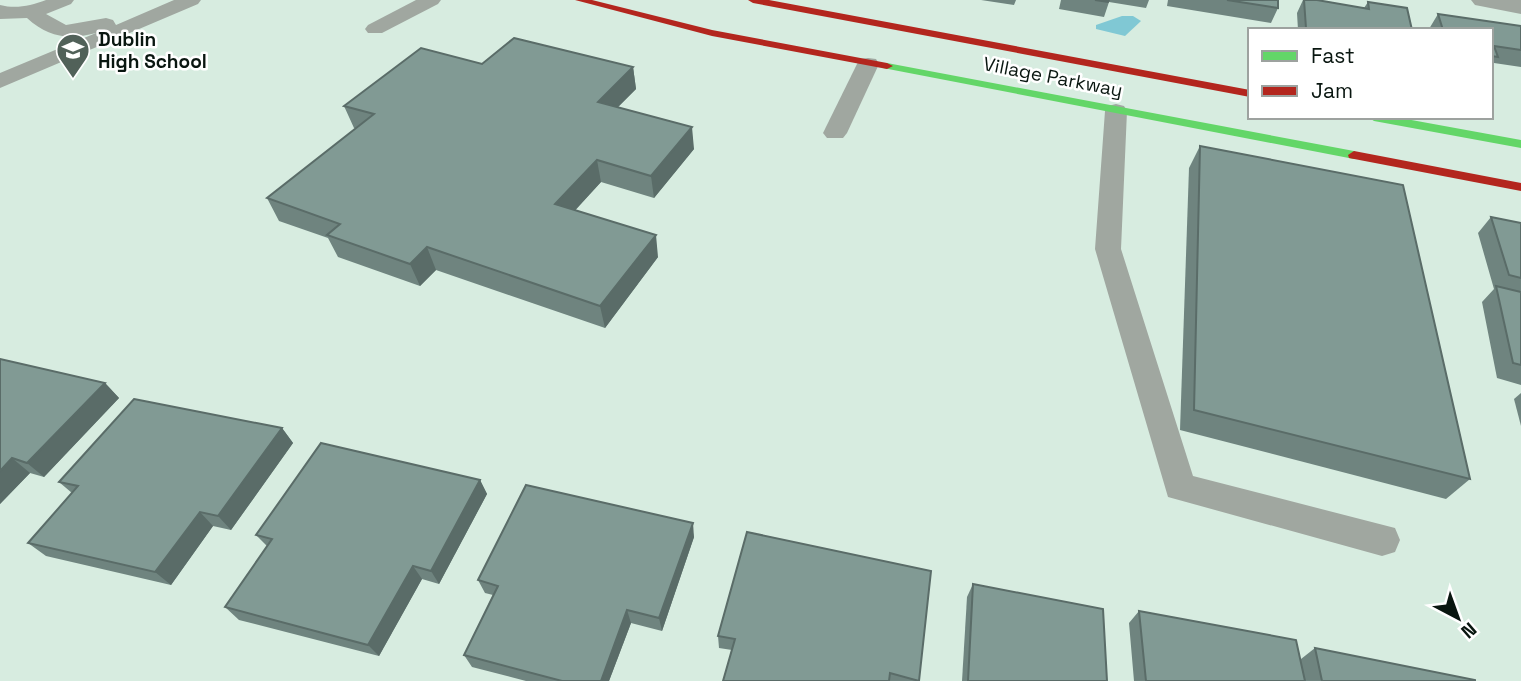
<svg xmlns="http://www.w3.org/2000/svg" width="1521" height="681" font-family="'Space Grotesk',sans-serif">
<rect width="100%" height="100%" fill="#d7ece0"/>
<polygon fill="#80c8d4" points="1122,16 1133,16 1141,21 1125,36 1096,29 1096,25"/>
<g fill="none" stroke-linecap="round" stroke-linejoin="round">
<g fill="#a0a7a0" fill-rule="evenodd">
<path d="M46,0H74L71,4L46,14L66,25L106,18L113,20L116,25L174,0H201L198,4L0,88V73L96,33C69,40 49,38 27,18L0,19V5C16,9 30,6 46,0Z"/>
<polygon points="416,0 441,0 438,4 382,33 368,33 365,29 368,25"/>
<polygon points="868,58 876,59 879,64 847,133 843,138 827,138 823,133 857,64 860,59"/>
<polygon points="1116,104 1124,106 1127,111 1121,249 1193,476 1395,528 1400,540 1395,552 1382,556 1168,497 1095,249 1105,111 1108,106"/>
</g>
<polygon fill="#a0a7a0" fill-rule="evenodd" points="1471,0 1521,0 1521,14 1475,5"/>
<g fill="#63d668" fill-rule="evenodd">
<polygon points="887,63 1354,151 1360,155 1354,159 883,68 883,64"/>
<polygon points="1368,117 1395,117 1521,140 1521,148 1374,121"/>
</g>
<g fill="#b3261e" fill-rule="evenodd">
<polygon points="575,0 592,0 712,30 887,63 893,66 887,69 712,36"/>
<polygon points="748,0 769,0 1250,90 1250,97 753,3"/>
<polygon points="1354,151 1521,183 1521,191 1349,158 1348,155"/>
</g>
</g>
<g fill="#6f847f">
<polygon points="981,0 1016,0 1014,5"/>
<polygon points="1061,0 1149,0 1146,8 1109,2 1104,17 1059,9"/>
<polygon points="1168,0 1278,0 1278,8 1271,23 1167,6"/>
<polygon points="1303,0 1317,0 1364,8 1368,2 1412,30 1298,30 1297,13"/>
<polygon points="1438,14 1521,26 1521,67 1494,63 1491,66 1491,30 1429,30 1429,29"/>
<polygon points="482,64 633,67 636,89 618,107 694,149 654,198 601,182 575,210 658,257 605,328 436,270 420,286 338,257 328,238 279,221 267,198 356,128 354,128 344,106"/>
<polygon points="1200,146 1470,479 1446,499 1180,430 1189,168"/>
<polygon points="1491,217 1521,223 1521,385 1497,378 1482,302 1494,289 1478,233"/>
<polygon points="0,359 105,383 119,398 44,477 30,473 0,504"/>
<polygon points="1521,393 1521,426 1514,399"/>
<polygon points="282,428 293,443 231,530 213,526 171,585 46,556 28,543 72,493 59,482"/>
<polygon points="480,480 487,494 439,584 422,579 379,656 239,620 225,607 267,546 256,535"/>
<polygon points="694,537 662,631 631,623 609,681 526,681 472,667 464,655 493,595 485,593 478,580"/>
<polygon points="931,571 919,681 723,681 732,650 719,648 718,636"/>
<polygon points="973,584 1107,681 962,681 967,597"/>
<polygon points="1139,611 1301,659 1315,648 1475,681 1134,681 1129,623"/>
</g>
<g fill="#5a6c68">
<polygon points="633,67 636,89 601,124 598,102"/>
<polygon points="692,127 694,149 654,198 651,176"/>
<polygon points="597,160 601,182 560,227 555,204"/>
<polygon points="656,235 658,257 605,328 600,306"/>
<polygon points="427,247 436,270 420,286 410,264"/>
<polygon points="105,383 119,398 44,477 27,463"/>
<polygon points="282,428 293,443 231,530 218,516"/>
<polygon points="12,458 30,473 0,504 0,471"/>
<polygon points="480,480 487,494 439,584 431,571"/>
<polygon points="200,512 213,526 171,585 155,572"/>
<polygon points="693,523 694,537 662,631 659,618"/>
<polygon points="413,566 422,579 379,656 368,645"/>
<polygon points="627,610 631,623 609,681 601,681"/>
</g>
<g fill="#819a94" stroke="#5a6c68" stroke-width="2">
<polygon points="1095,0 1109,0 1108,2"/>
<polygon points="1227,0 1278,0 1278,8"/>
<polygon points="1304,0 1317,0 1369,9 1368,2 1407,8 1412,30 1319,30 1306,28"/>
<polygon points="1438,14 1521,26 1521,50 1494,46 1498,57 1491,56 1491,30 1443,30"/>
<polygon points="514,38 633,67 598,102 692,127 651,176 597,160 555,204 656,235 600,306 427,247 410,264 327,235 340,224 267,198 374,114 344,106 421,48 482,64"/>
<polygon points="1200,146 1403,185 1470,479 1194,410"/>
<polygon points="1491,217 1521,223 1521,278 1509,275"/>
<polygon points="1496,286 1521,292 1521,365 1513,363"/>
<polygon points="0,359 105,383 27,463 12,458 0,471"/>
<polygon points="134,399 282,428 218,516 200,512 155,572 28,543 78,486 59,482"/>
<polygon points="321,443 480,480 431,571 413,566 368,645 225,607 272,539 256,535"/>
<polygon points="526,485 693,523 659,618 627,610 601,681 562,681 464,655 498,586 478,580"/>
<polygon points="747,532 931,571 919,681 890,673 889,681 723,681 735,639 718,636"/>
<polygon points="973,584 1103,609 1107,681 968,681"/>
<polygon points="1139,611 1296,640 1305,681 1146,681"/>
<polygon points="1315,648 1475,680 1475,681 1322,681"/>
</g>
<defs>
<symbol id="school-pin" viewBox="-11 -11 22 30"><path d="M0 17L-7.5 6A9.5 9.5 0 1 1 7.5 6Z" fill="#516159" stroke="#fff"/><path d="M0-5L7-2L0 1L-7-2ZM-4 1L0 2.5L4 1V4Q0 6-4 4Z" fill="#fff"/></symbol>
</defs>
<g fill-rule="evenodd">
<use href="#school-pin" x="54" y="31" width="38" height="52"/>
</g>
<g text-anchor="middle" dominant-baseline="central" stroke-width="5" stroke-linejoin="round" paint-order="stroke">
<g font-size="19" font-weight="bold" fill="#091610" stroke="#fff" text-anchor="start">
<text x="98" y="39">Dublin<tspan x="98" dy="22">High School</tspan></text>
</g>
<g font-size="19" fill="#091610" stroke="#fff">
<text transform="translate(1053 77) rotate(11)">Village Parkway</text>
</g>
</g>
<rect x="1248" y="28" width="245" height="91" fill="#ffffff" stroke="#9da29f" stroke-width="2"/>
<rect x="1262" y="51" width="35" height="10" fill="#63d668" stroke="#9da29f" stroke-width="2"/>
<text x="1311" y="63" font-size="21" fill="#091610">Fast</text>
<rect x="1262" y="86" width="35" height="10" fill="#b3261e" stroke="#9da29f" stroke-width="2"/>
<text x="1311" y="98" font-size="21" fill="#091610">Jam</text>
<g transform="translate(1458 618) rotate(139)" stroke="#ffffff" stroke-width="5" paint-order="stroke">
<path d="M0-5L12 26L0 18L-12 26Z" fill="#091610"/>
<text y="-10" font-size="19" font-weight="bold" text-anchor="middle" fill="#091610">N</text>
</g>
</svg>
